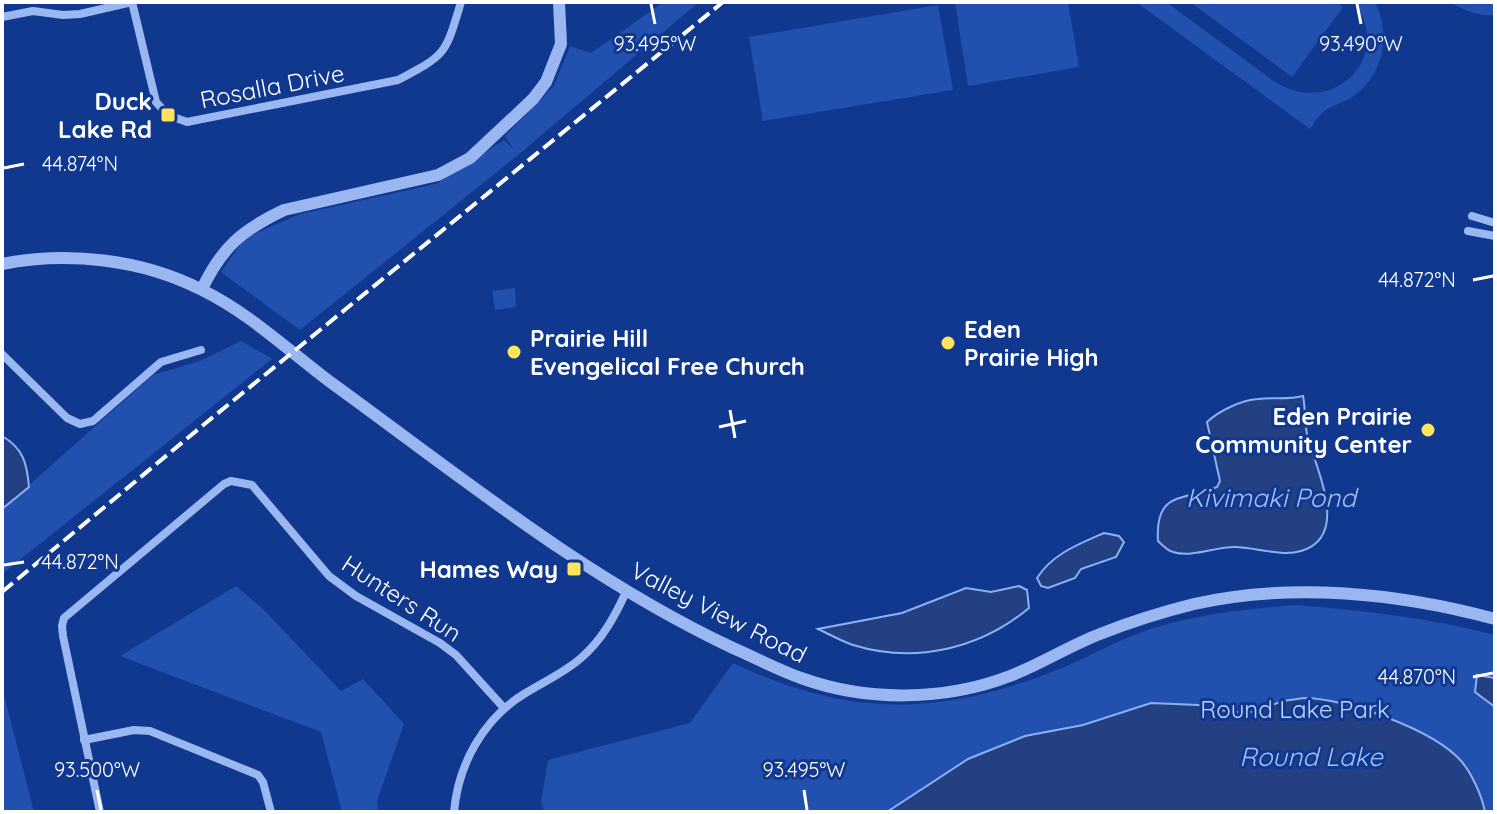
<svg xmlns="http://www.w3.org/2000/svg" width="1497" height="814" font-family="Quicksand,sans-serif">
<rect width="100%" height="100%" fill="#10388f"/>
<g fill="#2250af">
<polygon points="664,2 699,2 518,155 300,330 221,272 245,238 300,214 436,184 504,140 514,150 505,136 554,86 570,46 591,53"/>
<polygon points="955,2 1068,2 1079,67 968,86"/>
<path d="M1136,2H1166L1275,82C1333,118 1395,57 1354,2H1375C1391,34 1384,73 1355,95C1346,103 1330,105 1322,113C1317,117 1314,124 1310,129Z"/>
<polygon points="1190,2 1335,2 1343,7 1292,77"/>
<path d="M1448,2H1495V15C1478,17 1463,9 1448,2Z"/>
<polygon points="938,5 953,90 763,121 749,37"/>
<polygon points="515,288 516,307 495,310 492,291"/>
<polygon points="241,341 272,359 2,574 2,509 153,375 200,361"/>
<polygon points="236,586 263,609 341,691 363,679 404,724 377,801 378,812 342,812 321,732 120,656"/>
<path d="M1294,605C1362,610 1429,618 1495,635V812H544L541,801L548,760L690,723L733,663C851,719 942,716 1062,668C1086,658 1109,645 1134,635C1185,615 1240,610 1294,605Z"/>
<polygon points="2,687 34,812 4,812 2,801"/>
</g>
<g fill="#234082" stroke="#8bb0f6" stroke-width="2">
<path d="M1303,396C1306,410 1304,425 1308,438C1317,471 1350,537 1301,551C1281,557 1255,547 1234,547C1215,547 1191,558 1173,552C1168,551 1162,545 1158,541C1155,491 1182,501 1217,487L1220,481L1207,422C1219,411 1241,400 1258,399C1274,397 1287,400 1303,396Z"/>
<path d="M2,436C23,448 27,463 29,487L2,509Z"/>
<path d="M1104,533L1119,536L1124,542L1116,557L1081,569L1075,578L1048,588L1041,586L1037,578C1052,554 1079,544 1104,533Z"/>
<path d="M1019,586L1027,590L1029,608C980,649 915,664 853,645C841,641 829,634 818,629L902,613L966,588L991,592Z"/>
<polygon points="1477,675 1495,678 1495,707 1475,692"/>
<path d="M1304,698C1345,698 1435,730 1462,762C1472,774 1482,796 1485,812H887L968,759L1025,736L1083,725L1151,703L1198,705L1231,712H1253L1283,701Z"/>
</g>
<g fill="none" stroke-linecap="round" stroke-linejoin="round">
<g stroke="#9ab7f2" stroke-width="8">
<path d="M132,2L156,102L168,115L187,122L398,80C447,54 445,55 461,2"/>
<polyline points="2,17 33,11 63,15 80,14 132,2"/>
<polyline points="1472,216 1495,223"/>
<polyline points="1468,231 1495,236"/>
<polyline points="2,354 67,418 80,424 93,421 161,362 201,350"/>
<polyline points="84,740 134,730 150,731 258,775 263,782 271,812"/>
<polyline points="100,812 63,636 62,626 64,618 224,484 231,481 252,485 329,576 356,596 440,643 456,655 504,708"/>
<path d="M454,812C458,765 483,719 524,694C543,682 564,673 581,658C602,640 615,616 626,592"/>
</g>
<g stroke="#9ab7f2" stroke-width="12">
<path d="M2,264C67,251 142,259 202,290C249,313 288,350 329,381C460,476 586,579 733,648C756,658 778,670 801,678C867,702 945,701 1010,676C1041,664 1069,646 1100,634C1130,622 1162,612 1194,604C1291,582 1399,593 1495,619"/>
<path d="M202,289C222,247 242,230 284,210L438,175L470,158L533,99L546,82L561,44L559,2"/>
</g>
<polyline stroke="#fff" stroke-width="4" stroke-dasharray="14 6" stroke-linecap="butt" points="2,592 207,422 723,2"/>
</g>
<path fill="none" stroke="#fff" stroke-width="3" d="M651,4L655,24M1357,4L1361,24M4,168L24,164M1473,280L1493,276M730,410L735,438M719,427L746,421M4,565L24,562M1473,677L1493,673M97,790L101,810M804,790L807,810"/>
<g fill="#ffe45c" stroke="#10388f" stroke-width="3">
<rect x="160" y="107" width="16" height="16" rx="4"/>
<circle cx="948" cy="343" r="8"/>
<circle cx="514" cy="352" r="8"/>
<circle cx="1428" cy="430" r="8"/>
<rect x="566" y="561" width="16" height="16" rx="4"/>
</g>
<g text-anchor="middle" dominant-baseline="central" stroke-width="6" stroke-linejoin="round" paint-order="stroke">
<g font-size="24" fill="#fff" stroke="#10388f">
<text transform="translate(272 86) rotate(-11)">Rosalla Drive</text>
<text transform="translate(402 598) rotate(33)">Hunters Run</text>
<text transform="translate(719 612) rotate(27)">Valley View Road</text>
</g>
<g font-size="24" font-weight="bold" fill="#fff" stroke="#10388f" text-anchor="end">
<text x="152" y="101">Duck<tspan x="152" dy="28">Lake Rd</tspan></text>
<text x="964" y="329" text-anchor="start">Eden<tspan x="964" dy="28">Prairie High</tspan></text>
<text x="530" y="338" text-anchor="start">Prairie Hill<tspan x="530" dy="28">Evengelical Free Church</tspan></text>
<text x="1412" y="416">Eden Prairie<tspan x="1412" dy="28">Community Center</tspan></text>
<text x="558" y="569">Hames Way</text>
</g>
<g font-size="24" fill="#c1d5fd" stroke="#10388f">
<text x="1295" y="709">Round Lake Park</text>
</g>
<g font-size="26" font-style="italic" fill="#a6c2fa" stroke="#10388f">
<text x="1271" y="497">Kivimaki Pond</text>
<text x="1311" y="756">Round Lake</text>
</g>
</g>
<g font-size="20" text-anchor="middle" fill="#fff" stroke="#10388f" stroke-width="6" stroke-linejoin="round" paint-order="stroke">
<text x="1361" y="51">93.490°W</text>
<text x="655" y="51">93.495°W</text>
<text x="80" y="171">44.874°N</text>
<text x="1417" y="287">44.872°N</text>
<text x="80" y="569">44.872°N</text>
<text x="1417" y="684">44.870°N</text>
<text x="97" y="777">93.500°W</text>
<text x="804" y="777">93.495°W</text>
</g>
<rect width="1497" height="814" fill="none" stroke="#ffffff" stroke-width="8"/>
</svg>
